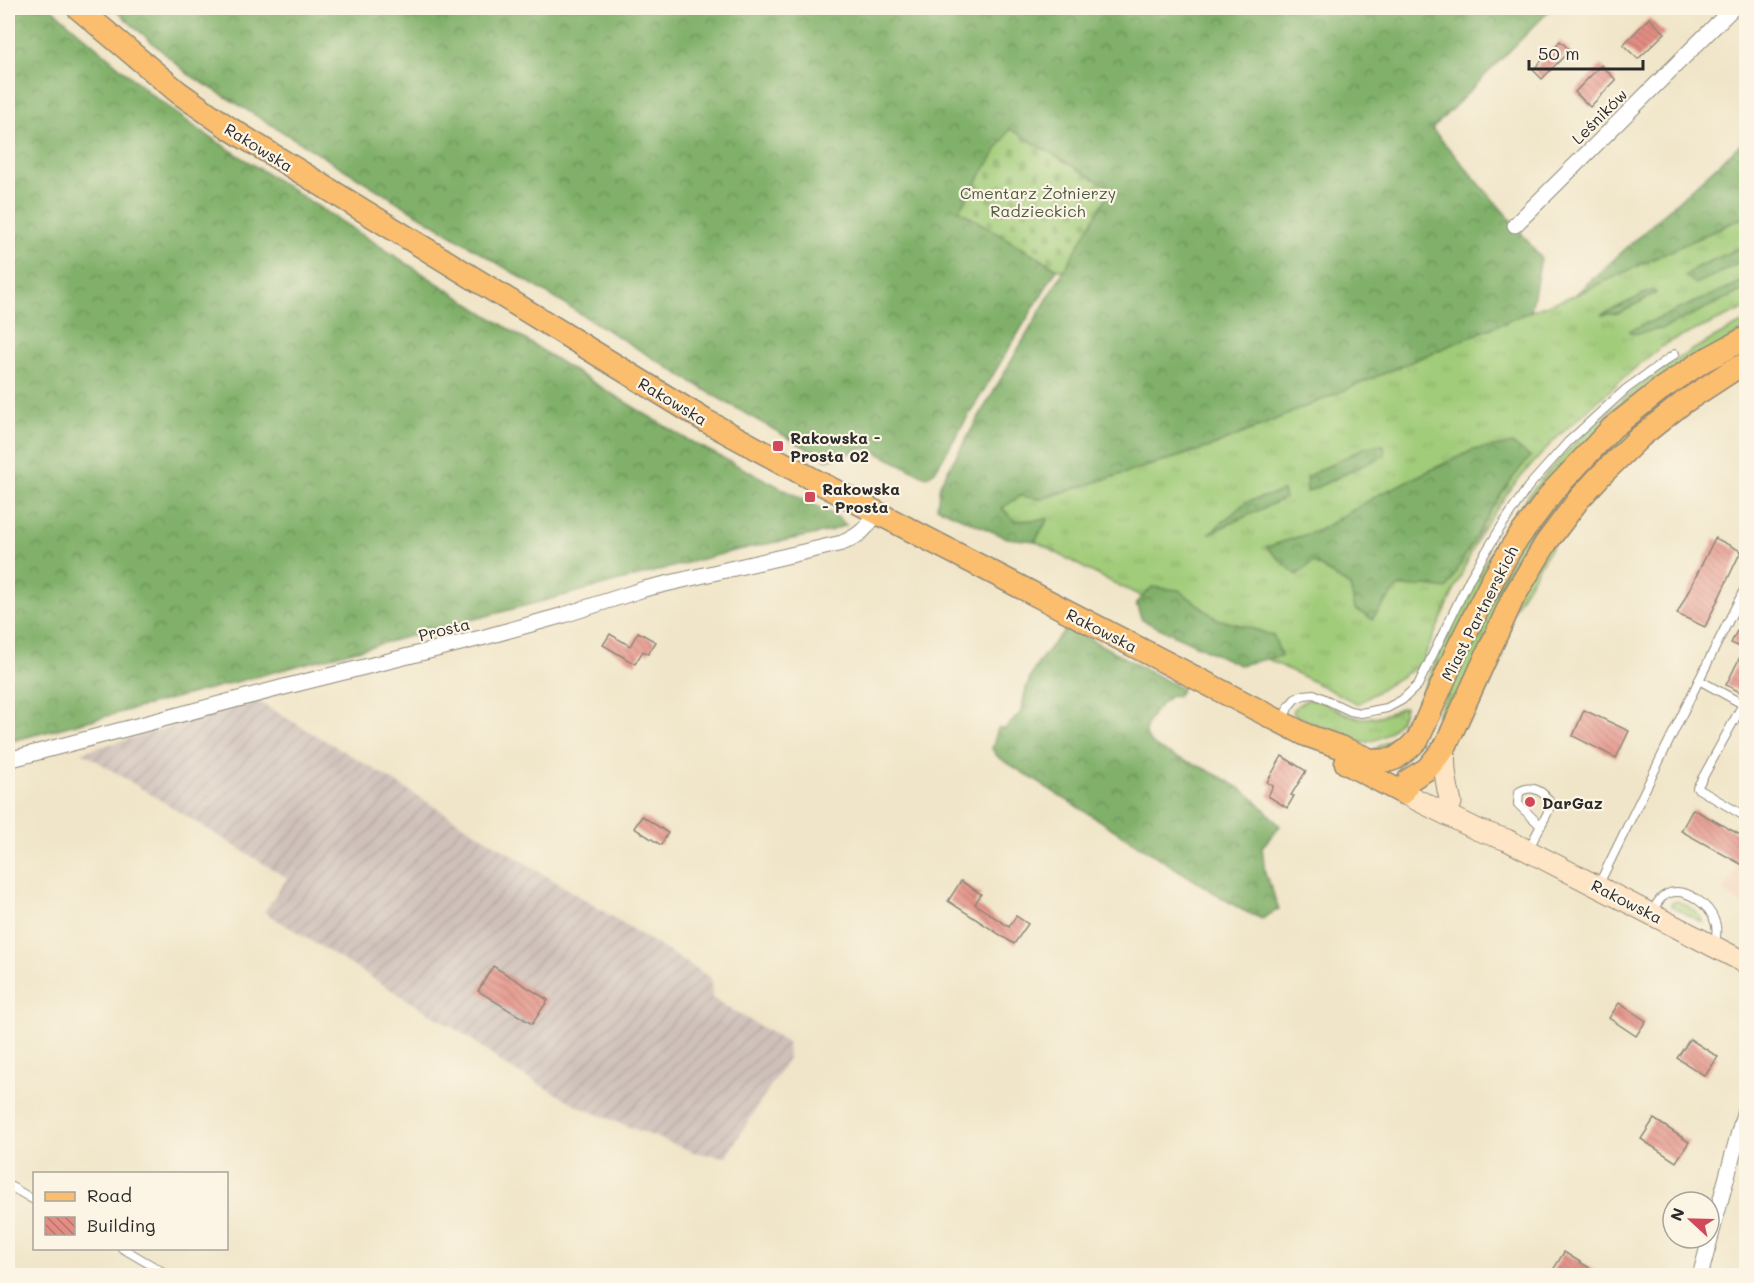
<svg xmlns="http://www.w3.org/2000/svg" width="1754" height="1283" font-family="Mali,sans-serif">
<defs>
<pattern id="industrial-furrows" width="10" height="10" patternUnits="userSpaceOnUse" patternTransform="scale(1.5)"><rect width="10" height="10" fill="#cfc1ba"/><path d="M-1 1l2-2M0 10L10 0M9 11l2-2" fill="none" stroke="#b2a6a0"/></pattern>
<pattern id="grass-tufts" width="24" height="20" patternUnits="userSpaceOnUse" patternTransform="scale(1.5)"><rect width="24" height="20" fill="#a1cc79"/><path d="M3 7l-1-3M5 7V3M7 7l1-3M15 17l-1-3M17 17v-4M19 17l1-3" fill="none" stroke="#8baf69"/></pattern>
<pattern id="forest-crowns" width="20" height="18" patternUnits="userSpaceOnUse" patternTransform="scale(1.5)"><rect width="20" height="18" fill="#80b069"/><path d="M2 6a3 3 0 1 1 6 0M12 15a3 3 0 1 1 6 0" fill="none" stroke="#698f57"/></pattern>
<pattern id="cemetery-stones" width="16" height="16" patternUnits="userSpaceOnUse" patternTransform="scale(1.5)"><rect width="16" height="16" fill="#a1cc79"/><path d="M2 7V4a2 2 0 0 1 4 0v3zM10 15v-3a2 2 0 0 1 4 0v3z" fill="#8baf69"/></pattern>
<pattern id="building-back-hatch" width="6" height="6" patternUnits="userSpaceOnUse" patternTransform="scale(1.5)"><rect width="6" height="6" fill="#e38e84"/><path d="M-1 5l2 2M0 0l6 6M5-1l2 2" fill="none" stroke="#b8746c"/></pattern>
</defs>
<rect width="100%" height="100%" fill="#fcf5e5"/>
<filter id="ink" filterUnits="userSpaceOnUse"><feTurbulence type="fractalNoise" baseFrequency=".0167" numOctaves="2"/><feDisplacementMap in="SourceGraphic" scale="12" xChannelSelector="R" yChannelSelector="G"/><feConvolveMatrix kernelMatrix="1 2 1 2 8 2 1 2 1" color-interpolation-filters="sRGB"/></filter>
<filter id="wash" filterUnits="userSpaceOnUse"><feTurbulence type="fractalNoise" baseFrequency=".008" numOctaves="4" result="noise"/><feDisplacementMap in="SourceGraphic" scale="24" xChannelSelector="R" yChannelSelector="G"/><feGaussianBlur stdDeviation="1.35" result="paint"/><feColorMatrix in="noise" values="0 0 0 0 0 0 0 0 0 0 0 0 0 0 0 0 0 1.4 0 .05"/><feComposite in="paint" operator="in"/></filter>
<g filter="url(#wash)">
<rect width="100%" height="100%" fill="#f0e5c8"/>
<polygon fill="#f2d5bd" points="1746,850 1746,907 1723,892"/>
<polygon fill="url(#industrial-furrows)" points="259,702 374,769 711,978 712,998 787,1042 788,1058 726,1157 696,1153 584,1109 504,1065 470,1038 264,912 287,878 82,752"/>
<g fill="url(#grass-tufts)" stroke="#667c52" stroke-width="1.5">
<polygon points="1746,216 1746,308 1667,343 1643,361 1554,440 1511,488 1479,535 1421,664 1358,704 1086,569 1035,541 1047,520 1015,521 1002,508 1020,496 1041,499 1213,446 1531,311 1575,295"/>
<path d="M1746,321V328L1590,437L1422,708L1419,707L1418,702C1450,627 1485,550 1536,486C1567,448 1603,414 1641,384C1673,359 1710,340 1746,321Z"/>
<polygon points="1746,347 1746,355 1603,461 1447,719 1437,715 1494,595 1543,518 1597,455 1670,394"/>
<path d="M1308,699C1327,699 1343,718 1363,718C1371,718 1384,715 1392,712C1397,710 1399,707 1405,707C1400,727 1383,741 1362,743L1294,715L1293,711L1298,705Z"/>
<path d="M1415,717L1417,718C1406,742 1398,750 1371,751C1387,742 1401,735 1410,719Z"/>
<path d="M1677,901C1690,907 1697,909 1703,923L1671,906L1672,903Z"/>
</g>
<g fill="url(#forest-crowns)" stroke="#566e4a" stroke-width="1.5">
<polygon points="8,8 51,8 152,95 199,130 571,369 686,439 836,516 846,525 827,532 733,551 8,742"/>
<polygon points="113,8 1552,8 1432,129 1515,225 1541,258 1531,311 1213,446 1041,499 1020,496 1002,508 1015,521 1048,519 1035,541 1007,538 937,507 940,484 1111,189 1010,129 959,210 1057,269 935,471 926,477 870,449 862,449 827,460 715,396 188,74"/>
<polygon points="1746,139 1746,216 1575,295"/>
<polygon points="1746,245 1746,260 1696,284 1685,276 1695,268"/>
<polygon points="1746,280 1746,289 1662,329 1633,334 1629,331"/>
<polygon points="1653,290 1656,293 1620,313 1601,315"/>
<path d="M1513,444L1530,457C1495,496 1472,544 1447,589L1426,586L1398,587L1372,619L1355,609L1350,586L1313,562L1297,575L1266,547L1320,530L1378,495L1473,450Z"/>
<polygon points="1384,445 1385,455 1307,492 1306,477 1368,446"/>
<polygon points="1283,491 1285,498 1210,533 1246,502"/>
<polygon points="1152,587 1179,590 1217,619 1251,628 1274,636 1281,656 1239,665 1142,620 1136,604"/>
<path d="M1068,627L1182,689L1177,696L1171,695C1162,703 1141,723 1147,737C1155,752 1188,761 1203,768C1217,775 1234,784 1247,793C1259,802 1269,815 1280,826L1262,847L1265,873L1279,909L1262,919L1242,910L998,757L992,749L998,728L1005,729L1022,711C1025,673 1044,654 1068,627Z"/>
</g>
<polygon fill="url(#cemetery-stones)" stroke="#667c52" stroke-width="1.5" points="1010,129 1111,189 1063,272 959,210"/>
<g id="blocks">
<g fill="url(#building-back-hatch)">
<polygon points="1649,18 1665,33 1638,59 1623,45"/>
<polygon points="1560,41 1570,50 1542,79 1533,70"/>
<polygon points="1601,65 1616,80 1590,107 1575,92"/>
<polygon points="1715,538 1741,551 1705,627 1677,614"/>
<polygon points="1737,631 1746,635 1746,695 1726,685 1744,649 1731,643"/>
<polygon points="638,632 656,642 648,654 643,651 635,664 603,645 610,634 630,646"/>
<polygon points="1584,710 1629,731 1616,758 1573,736"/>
<polygon points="1282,756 1306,771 1291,795 1294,796 1287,808 1268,796 1273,786 1267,782"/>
<polygon points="1693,809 1746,838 1746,867 1681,831"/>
<polygon points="642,816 668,833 661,845 634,828"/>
<polygon points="961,881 981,894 975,904 1009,927 1016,916 1028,924 1014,944 948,901"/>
<polygon points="493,966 548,1000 532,1024 478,991"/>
<polygon points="1619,1003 1646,1021 1636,1036 1609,1018"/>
<polygon points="1690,1039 1718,1057 1705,1076 1677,1058"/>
<polygon points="1654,1119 1689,1142 1676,1162 1641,1139"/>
<polygon points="1564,1252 1601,1275 1550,1275"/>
</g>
</g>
</g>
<g filter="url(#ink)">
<use href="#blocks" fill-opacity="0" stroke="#8e887a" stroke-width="1.5"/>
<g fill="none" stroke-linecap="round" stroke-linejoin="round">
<defs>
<g id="service">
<polyline points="1699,680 1746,586"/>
<polyline points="1743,704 1697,788 1746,817"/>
<polyline points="1283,719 1289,706 1295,699 1304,695 1314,694 1350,711 1361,713 1387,708 1402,700 1418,685 1470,578 1501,527 1528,487 1568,442 1626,389 1675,354"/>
<path d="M1529,848L1547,814L1551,804C1544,791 1532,784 1519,792L1518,804L1541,826"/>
<polyline points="1598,886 1699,680 1746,706"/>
<path d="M1652,912C1656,905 1659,898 1667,894C1685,886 1710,905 1715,922C1718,929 1716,938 1715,945"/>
<polyline points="8,1185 34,1200"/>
<polyline points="122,1248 170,1276"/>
</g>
<g id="minor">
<polyline points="1515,225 1733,8"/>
<path d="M8,760L288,686L485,637L564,615L644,589L842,543C859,536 868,528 876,512"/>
<polyline points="1700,1276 1746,1106"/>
</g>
<g id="secondary">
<path d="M1445,747C1443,767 1446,784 1451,803"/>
<polyline points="1403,793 1478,830 1507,840 1746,963"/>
</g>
<g id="primary">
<polyline points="78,8 178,92 229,128 706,421 816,481 1306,735 1340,747 1373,761 1391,760 1396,758 1408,749 1418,739 1459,646 1493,579 1513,545 1554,490 1612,428 1661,389 1703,361 1746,338"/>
<polyline points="1346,763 1403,793 1409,780 1427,769 1445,747 1513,598 1546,543 1579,499 1600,476 1640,437 1684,402 1733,370 1746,364"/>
</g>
</defs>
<use href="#service" stroke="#8e887a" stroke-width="10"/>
<use href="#minor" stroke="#8e887a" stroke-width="17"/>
<use href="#secondary" stroke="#8e887a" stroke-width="23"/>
<use href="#primary" stroke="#8e887a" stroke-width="25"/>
<use href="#service" stroke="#fff" stroke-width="8"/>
<use href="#minor" stroke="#fff" stroke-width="15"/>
<use href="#secondary" stroke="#fde5c5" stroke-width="21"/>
<use href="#primary" stroke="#fabe6e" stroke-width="22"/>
</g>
</g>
<g fill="#d1495b" stroke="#fcf5e5" stroke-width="2">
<rect x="772" y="440" width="12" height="12" rx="3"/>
<rect x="804" y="491" width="12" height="12" rx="3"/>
<circle cx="1530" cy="802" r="6"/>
</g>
<g text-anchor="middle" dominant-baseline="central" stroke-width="4.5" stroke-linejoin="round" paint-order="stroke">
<g font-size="16" fill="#2b2b2b" stroke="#fcf5e5">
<text transform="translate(1599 116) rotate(-45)">Leśników</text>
<text transform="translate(259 147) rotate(32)">Rakowska</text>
<text transform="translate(673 401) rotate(31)">Rakowska</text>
<text transform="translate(1479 613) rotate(-63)">Miast Partnerskich</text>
<text transform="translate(444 629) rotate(-14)">Prosta</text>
<text transform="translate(1102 630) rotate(27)">Rakowska</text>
<text transform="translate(1627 901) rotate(27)">Rakowska</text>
</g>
<g font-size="16" fill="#4e5b42" stroke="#fcf5e5">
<text x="1038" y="192">Cmentarz Żołnierzy<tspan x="1038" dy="18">Radzieckich</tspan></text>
</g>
<g font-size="16" font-weight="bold" fill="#2b2b2b" stroke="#fcf5e5" text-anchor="start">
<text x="790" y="437">Rakowska -<tspan x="790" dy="18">Prosta 02</tspan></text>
<text x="822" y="488">Rakowska<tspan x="822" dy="18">- Prosta</tspan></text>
<text x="1542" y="802">DarGaz</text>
</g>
</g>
<rect width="1754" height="1283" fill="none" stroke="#fcf5e5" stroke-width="30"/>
<rect x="33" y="1172" width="195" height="78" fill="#fcf5e5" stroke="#a8a49b" stroke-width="1.5"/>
<rect x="45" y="1192" width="30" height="9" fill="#fabe6e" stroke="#a8a49b" stroke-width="1.5"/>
<text x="87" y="1202" font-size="18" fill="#2b2b2b">Road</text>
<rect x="45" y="1217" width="30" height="18" fill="url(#building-back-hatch)" stroke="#a8a49b" stroke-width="1.5"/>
<text x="87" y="1232" font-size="18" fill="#2b2b2b">Building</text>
<g transform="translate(1691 1220) rotate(292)"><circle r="28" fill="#fcf5e5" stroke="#a8a49b" stroke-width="1.5"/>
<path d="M0-4.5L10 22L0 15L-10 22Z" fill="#d1495b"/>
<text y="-9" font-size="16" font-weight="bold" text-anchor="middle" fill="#2b2b2b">N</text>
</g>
<path d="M1529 60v9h114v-9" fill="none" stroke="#2b2b2b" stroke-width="3"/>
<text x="1538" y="60" font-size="18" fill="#2b2b2b" stroke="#fcf5e5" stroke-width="4.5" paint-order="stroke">50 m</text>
</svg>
